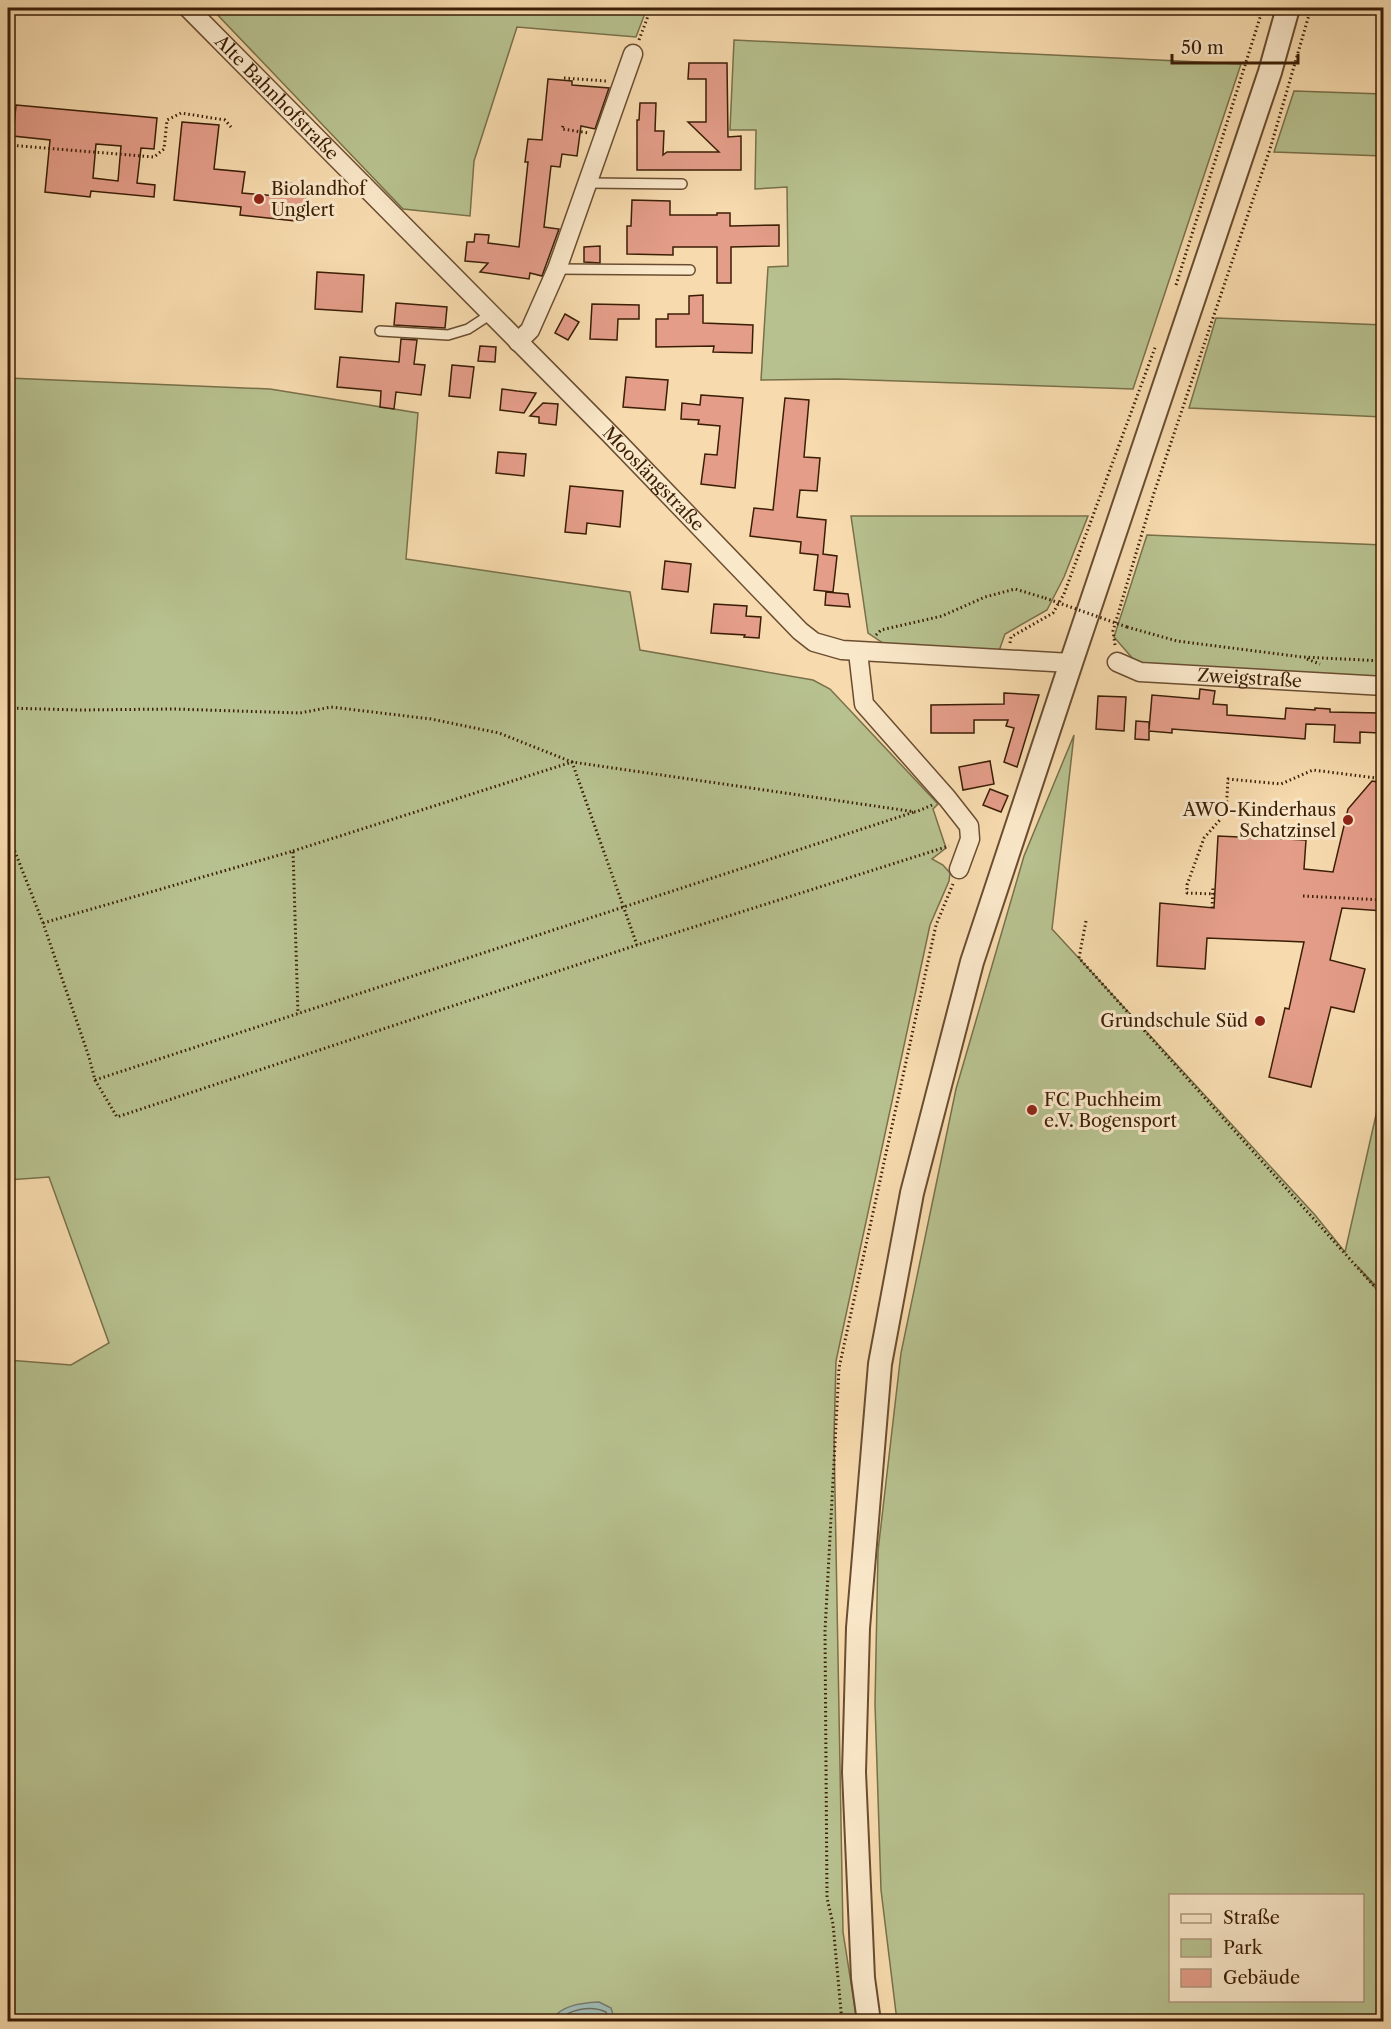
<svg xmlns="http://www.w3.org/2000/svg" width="1391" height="2029" font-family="'Libre Caslon Text',serif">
<rect width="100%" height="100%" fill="#f7dbae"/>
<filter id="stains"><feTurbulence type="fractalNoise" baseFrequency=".00333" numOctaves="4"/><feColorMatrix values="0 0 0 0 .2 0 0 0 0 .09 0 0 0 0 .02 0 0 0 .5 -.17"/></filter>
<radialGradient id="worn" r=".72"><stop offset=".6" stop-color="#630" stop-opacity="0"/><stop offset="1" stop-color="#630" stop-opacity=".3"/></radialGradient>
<g fill="#b7c18f" stroke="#79704a" stroke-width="1.5" fill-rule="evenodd">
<polygon points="211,8 647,8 636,37 517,27 474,161 470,216 403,209"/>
<polygon points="734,40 1241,64 1133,389 838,379 761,380 768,267 788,266 787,187 755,189 756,130 730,130"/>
<polygon points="1294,91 1383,94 1383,156 1274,152"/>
<polygon points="1216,318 1383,325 1383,417 1189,408"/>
<polygon points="8,378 270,389 418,413 406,559 630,592 640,650 813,680 830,689 938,804 933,809 946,848 932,859 943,865 950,873 949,881 930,925 836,1361 834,1437 843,1932 857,2021 8,2021 8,1360 71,1365 109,1343 49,1177 8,1180"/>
<polygon points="851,516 1088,516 1064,577 1047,610 1005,634 999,651 886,645 868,633"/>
<polygon points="1147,535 1383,545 1383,692 1141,668 1114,637"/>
<path d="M1074,735L1052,929L1315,1215L1345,1252L1383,1084V1293L1357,1266L1384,1298L1383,2021H897L881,1890L875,1704L878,1551L901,1353L956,1089L1024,856ZM1170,1896H1362V2000H1170Z"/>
</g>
<path fill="#9fb9b3" stroke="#777b6e" stroke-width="1.5" d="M599,2002L611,2008L615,2021H550C562,2005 580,2003 599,2002Z"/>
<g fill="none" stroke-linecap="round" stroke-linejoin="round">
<path stroke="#6d6c5c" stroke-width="1.5" d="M557,2022C568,2009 591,2005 606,2012L609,2022"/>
</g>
<g fill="#e49d89" stroke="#3b1e06" stroke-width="1.5" fill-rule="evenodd">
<polygon points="689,63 727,63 728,137 741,136 741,170 637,170 637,120 639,120 640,103 656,103 655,131 664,131 663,155 667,152 719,152 688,122 706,122 706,79 688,79"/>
<polygon points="548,79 572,81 572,85 609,88 595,129 581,126 577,156 562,154 560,167 551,166 544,227 559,229 542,276 530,273 529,279 480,272 488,263 465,261 467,242 474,242 475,234 489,235 488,243 519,247 528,162 525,162 528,139 542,140"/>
<path d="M16,105L157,118L154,149L141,148L137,183L155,185L154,197L91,191L90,197L45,192L50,140L13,136ZM96,144L121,146L118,181L93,178Z"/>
<polygon points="182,122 219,125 214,169 245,172 242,193 277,196 278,182 307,185 304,222 240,215 241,207 174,200"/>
<polygon points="632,200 670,201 670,215 717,215 717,213 730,213 730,226 779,225 779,246 731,247 731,283 717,283 717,247 673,247 673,255 627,254 627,226 631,226"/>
<polygon points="600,246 600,263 584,262 584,247"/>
<polygon points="317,272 364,275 362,312 315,309"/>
<polygon points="703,295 703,323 753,325 752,353 713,352 714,346 656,347 656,319 668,319 668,314 689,314 689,296"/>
<polygon points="396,303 447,307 445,328 394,325"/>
<polygon points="592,304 639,305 639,319 618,319 617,340 590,339"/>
<polygon points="565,314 579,322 568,340 555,333"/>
<polygon points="401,339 417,340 414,364 425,365 421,395 396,392 394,409 380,407 381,391 337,387 340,357 399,362"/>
<polygon points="480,346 496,347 495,362 478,361"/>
<polygon points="452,365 474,367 470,398 449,396"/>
<polygon points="626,377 668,380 665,410 623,407"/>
<polygon points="502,389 517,391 536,393 524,413 500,410"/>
<polygon points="701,395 743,398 735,488 701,484 705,454 717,455 720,426 698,424 699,420 681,419 682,403 700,405"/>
<polygon points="785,398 809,400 804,457 820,458 817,491 800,490 797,517 826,520 823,554 837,556 833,592 814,590 818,555 800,553 801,542 750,536 754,508 773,510"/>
<polygon points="543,403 558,404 556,425 539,423 539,417 530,416"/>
<polygon points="498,452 526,454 524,476 496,473"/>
<polygon points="570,486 623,491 620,527 587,523 586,534 565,532"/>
<polygon points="665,561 691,564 688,592 662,589"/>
<polygon points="826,592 848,594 850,607 825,605"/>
<polygon points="714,604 747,606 746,616 761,617 759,638 744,637 745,635 711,633"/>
<polygon points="1200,689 1215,691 1213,704 1227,705 1227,715 1285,719 1286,708 1315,710 1315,708 1330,709 1330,712 1380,713 1379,733 1360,732 1360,743 1334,742 1335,725 1306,724 1305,739 1172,729 1172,733 1149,731 1149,740 1135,739 1136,721 1149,722 1149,730 1152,695 1199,699"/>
<polygon points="1004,693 1039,695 1017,767 1004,762 1014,728 1006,726 1008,720 974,720 974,733 931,733 931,705 1004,704"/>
<polygon points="1098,696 1126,697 1124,731 1096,729"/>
<polygon points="990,761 994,784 963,790 959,767"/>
<polygon points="1372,781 1383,783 1383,911 1342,908 1330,960 1365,969 1354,1012 1331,1007 1311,1087 1269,1077 1285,1008 1289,1009 1304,942 1207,938 1205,969 1157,966 1160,903 1214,908 1218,836 1306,840 1304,869 1333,872 1348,809"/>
<polygon points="990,789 1008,796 1001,812 983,805"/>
</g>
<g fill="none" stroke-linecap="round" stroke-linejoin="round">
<defs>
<g id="service">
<polyline points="588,183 682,184"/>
<polyline points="557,269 690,270"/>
<polyline points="380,331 448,335 468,329 491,314"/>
</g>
<g id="minor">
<path id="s1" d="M188,8L611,435L800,631L814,642L842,650L1071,663"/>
<polyline points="518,342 530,330 557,269 633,54"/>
<polyline points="858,652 864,704 947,798 969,826 970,839 959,869"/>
<path id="s2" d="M1117,662L1140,672L1384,686"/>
</g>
<polyline id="tertiary" points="869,2022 863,1978 854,1772 858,1628 880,1364 912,1193 972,962 1071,663 1235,176 1270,72 1288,8"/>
</defs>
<use href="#service" stroke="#6a4d30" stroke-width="12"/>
<use href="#minor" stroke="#6a4d30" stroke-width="21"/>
<use href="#tertiary" stroke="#6a4d30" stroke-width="26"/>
<g stroke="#3b1e06" stroke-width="3" stroke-dasharray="1.5 3" stroke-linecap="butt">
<polyline points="639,40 651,8"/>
<polyline points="564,78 606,81"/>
<polyline points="563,126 562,129 589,133"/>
<polyline points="8,145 154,157 164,149 167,120 181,113 225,120 231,127"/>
<polyline points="1176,285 1263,8"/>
<polyline points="1127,627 1177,641 1302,657 1384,661"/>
<polyline points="876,635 881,630 942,616 985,597 1015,589 1045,598"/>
<polyline points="1010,643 1011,637 1053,613 1064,594 1156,345"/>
<polyline points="1115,645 1113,631 1154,493 1270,149 1311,8"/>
<polyline points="1307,659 1320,664"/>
<polyline points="8,708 79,710 174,709 300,713 331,707 431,719 499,733 572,762 916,812 932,805"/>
<polyline points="8,834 43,923 89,1057 95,1080 117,1117 637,945 949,846"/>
<polyline points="293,851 572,762 637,945"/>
<polyline points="1215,894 1187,893 1187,885 1204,838 1226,813 1228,779 1281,784 1313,770 1384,779"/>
<polyline points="1303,896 1384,900"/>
<polyline points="1212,908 1213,887"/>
<polyline points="1086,921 1079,958 1384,1297"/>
<polyline points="43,923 293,851 298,1014"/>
<polyline points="95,1080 914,812"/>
<polyline points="842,2022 833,1924 827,1898 825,1631 839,1368 936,925 953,884"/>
</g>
<use href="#service" stroke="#fae8ca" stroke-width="9"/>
<use href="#minor" stroke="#fae8ca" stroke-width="18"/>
<use href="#tertiary" stroke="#fae8ca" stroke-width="22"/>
<polyline stroke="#3b1e06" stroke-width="3" stroke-dasharray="1.5 3" stroke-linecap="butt" points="1045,598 1127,627"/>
</g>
<g fill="#8f2418" stroke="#fae8ca" stroke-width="2">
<circle cx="259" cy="199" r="6"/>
<circle cx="1348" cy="820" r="6"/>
<circle cx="1260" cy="1021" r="6"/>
<circle cx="1032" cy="1110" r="6"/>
</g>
<g text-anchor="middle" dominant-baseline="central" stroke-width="6" stroke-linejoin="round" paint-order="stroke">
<g font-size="18" fill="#3b1e06" stroke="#fae8ca">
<text stroke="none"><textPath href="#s1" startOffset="126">Alte Bahnhofstraße</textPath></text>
<text stroke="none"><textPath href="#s1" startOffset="662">Mooslängstraße</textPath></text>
<text stroke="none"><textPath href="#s2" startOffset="135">Zweigstraße</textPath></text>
</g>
<g font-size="18" fill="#3b1e06" stroke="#fae8ca" text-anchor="start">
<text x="271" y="189">Biolandhof<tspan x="271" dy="21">Unglert</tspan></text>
<text x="1336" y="810" text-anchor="end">AWO-Kinderhaus<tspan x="1336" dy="21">Schatzinsel</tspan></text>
<text x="1248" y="1021" text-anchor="end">Grundschule Süd</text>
<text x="1044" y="1100">FC Puchheim<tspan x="1044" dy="21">e.V. Bogensport</tspan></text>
</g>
</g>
<rect width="1391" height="2029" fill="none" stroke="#f7dbae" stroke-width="30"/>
<rect x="9" y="9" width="1373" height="2011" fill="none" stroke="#3b1e06" stroke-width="3"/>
<rect x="15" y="15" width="1361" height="1999" fill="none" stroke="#3b1e06" stroke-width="1.5"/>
<rect x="1169" y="1894" width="195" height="108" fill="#fae8ca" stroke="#ae977c" stroke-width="1.5"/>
<rect x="1181" y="1914" width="30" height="9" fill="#fae8ca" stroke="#ae977c" stroke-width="1.5"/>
<text x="1223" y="1924" font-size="18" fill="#3b1e06">Straße</text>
<rect x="1181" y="1939" width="30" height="18" fill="#b7c18f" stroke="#ae977c" stroke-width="1.5"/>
<text x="1223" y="1954" font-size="18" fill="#3b1e06">Park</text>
<rect x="1181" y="1969" width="30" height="18" fill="#e49d89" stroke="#ae977c" stroke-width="1.5"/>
<text x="1223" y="1984" font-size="18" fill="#3b1e06">Gebäude</text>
<path d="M1172 54v9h126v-9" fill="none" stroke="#3b1e06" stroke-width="3"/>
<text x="1181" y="54" font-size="18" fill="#3b1e06" stroke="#fae8ca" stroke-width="4.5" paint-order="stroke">50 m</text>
<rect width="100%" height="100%" filter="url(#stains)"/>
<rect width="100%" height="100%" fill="url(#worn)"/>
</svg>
